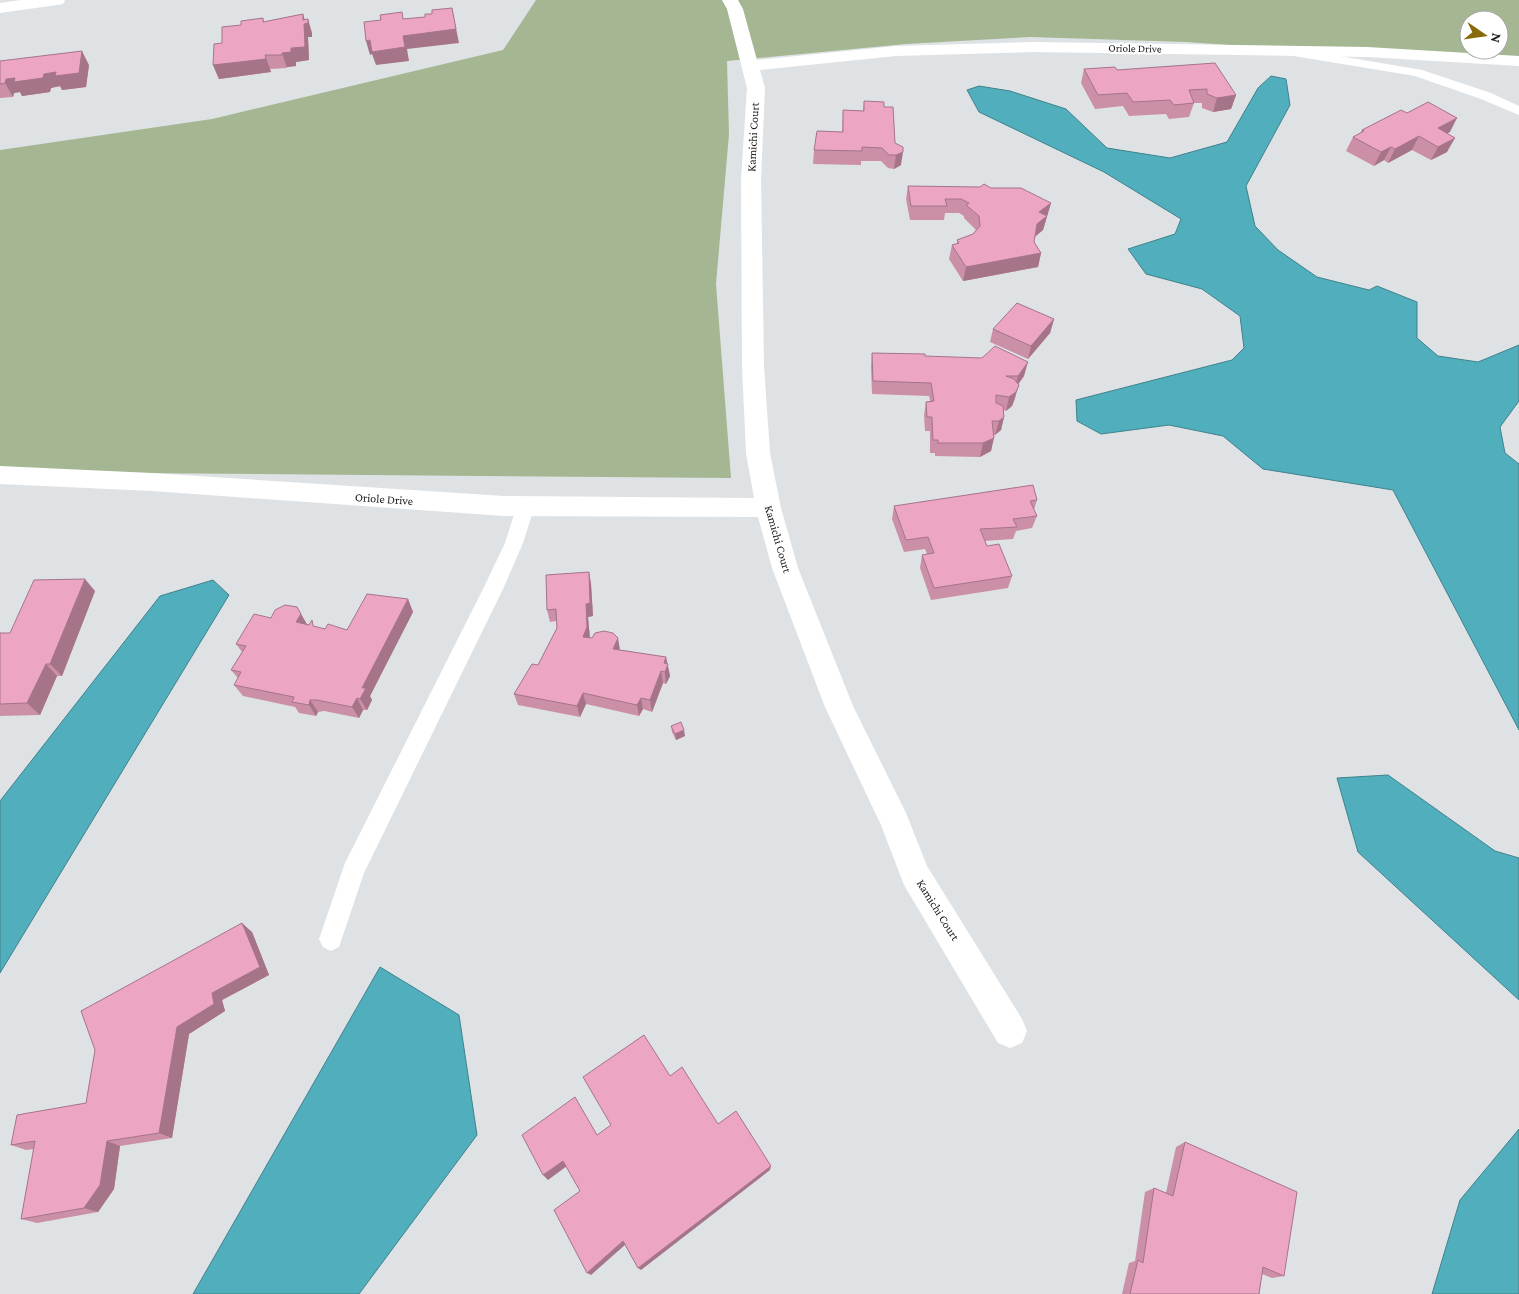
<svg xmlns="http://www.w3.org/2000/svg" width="1519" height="1294" font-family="'Crimson Pro',serif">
<rect width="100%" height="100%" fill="#dfe2e5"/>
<path fill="#a4b792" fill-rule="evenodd" d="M536,0H1519V65L1186,42L1030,37L906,44L727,61L729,134L716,284L731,478L0,472V150L212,119L503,50ZM1469,20H1499V50H1469Z"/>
<g fill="#51aebc" stroke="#40828c">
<polygon points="1271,76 1286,79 1290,105 1246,186 1255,226 1278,250 1317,277 1369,290 1377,286 1417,302 1417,338 1438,356 1478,362 1519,345 1519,401 1500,427 1505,453 1519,464 1519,730 1393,490 1263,469 1223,436 1169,425 1101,434 1077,421 1076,400 1232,360 1244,348 1240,316 1202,289 1146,274 1128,249 1175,234 1181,219 1104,172 979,112 967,90 979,86 1010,91 1066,109 1107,148 1170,158 1227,142 1258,88"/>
<polygon points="213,580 229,595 0,973 0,801 160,596"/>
<polygon points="1388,775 1495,851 1519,858 1519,1000 1358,852 1337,778"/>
<polygon points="380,967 459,1015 477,1135 359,1294 193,1294"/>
<polygon points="1519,1129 1519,1294 1432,1294 1460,1200"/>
</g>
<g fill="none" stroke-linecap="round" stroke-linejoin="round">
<g fill="#fff" fill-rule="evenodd">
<polygon points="1292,48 1422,70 1491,93 1519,106 1519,115 1481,99 1415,76 1288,55 1286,52 1288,49"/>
<polygon points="526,498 532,500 535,505 523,543 503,589 364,873 339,947 331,951 323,947 319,939 345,863 483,589 505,543 517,505 520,500"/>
</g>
<g fill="#fff" fill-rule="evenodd">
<polygon points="21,0 65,0 63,4 57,5 0,13 0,3"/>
<polygon points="722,0 738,0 743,9 757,60 896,46 1032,42 1367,47 1519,56 1519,66 1367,57 1032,52 896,56 760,70 765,88 761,179 764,366 770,453 781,508 798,568 853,706 906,813 927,866 1022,1019 1027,1031 1022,1043 1010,1048 998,1043 904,885 881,825 825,707 772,568 758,517 504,516 152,491 0,484 0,466 152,473 504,496 754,498 746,453 742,366 741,179 747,88 727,9"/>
</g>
</g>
<g fill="#cb8fa8">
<polygon points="303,14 304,19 312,33 312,37 308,37 309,60 296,62 296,66 287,67 287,68 270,69 271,72 219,79 213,65 222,43 241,25 263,18 264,22"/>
<polygon points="0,61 89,65 86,87 62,90 60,86 51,88 50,92 22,96 20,92 14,93 13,97 0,98"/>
<polygon points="1084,69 1117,70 1236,95 1231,109 1213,112 1202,108 1202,103 1194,103 1189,117 1169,119 1166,114 1129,116 1123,106 1095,109 1081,83"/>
<polygon points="864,101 884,107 901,165 894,169 888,168 881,161 861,161 861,165 813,164 814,150 842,132 843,110 863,111"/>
<polygon points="1407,113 1450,132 1447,133 1447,152 1431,160 1412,150 1388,163 1384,160 1374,166 1346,151 1353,137 1360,133 1362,130"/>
<polygon points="908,186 991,188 1051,203 1043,230 1035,237 1034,242 1041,253 1038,267 963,281 949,259 952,245 957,244 957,240 973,234 976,230 964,218 964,216 959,213 945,213 944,220 910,220 906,199"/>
<polygon points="1054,319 1050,333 1028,359 990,342 993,329"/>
<polygon points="872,353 925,356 1024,376 1018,385 1015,399 1012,406 1006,411 1004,410 1004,417 1001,430 995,435 994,435 991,451 980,457 935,456 935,453 930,453 930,431 925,431 924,415 926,402 930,401 929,396 872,394 871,366"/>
<polygon points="1037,500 1034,510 1037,516 1032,528 1016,531 1013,539 984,541 987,546 1012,576 1008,588 931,600 920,568 922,555 927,554 925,549 904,552 892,519 894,506"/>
<polygon points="589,572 591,584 593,616 588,617 590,638 620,650 666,657 670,676 666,684 663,683 652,712 643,709 639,716 586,704 580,717 518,705 514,694 538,665 557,628 556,621 550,622 547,610"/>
<polygon points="95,591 62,676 57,676 40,715 0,716 0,633 10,633"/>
<polygon points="408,599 413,612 370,696 372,700 367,710 363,710 359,718 324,711 318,712 316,716 299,713 295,707 243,696 234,685 238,678 231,670 242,652 236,644 307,625 325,629 347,630"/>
<polygon points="671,726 685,736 676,740 672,732"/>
<polygon points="252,932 269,975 222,1000 225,1011 189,1034 172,1138 120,1146 114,1189 98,1212 37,1223 21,1219 34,1149 26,1150 11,1145 86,1103"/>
<polygon points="1185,1142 1284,1276 1272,1278 1262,1274 1259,1294 1122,1294 1129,1263 1135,1261 1145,1192 1154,1188 1166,1193 1176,1147"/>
</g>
<g fill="#a57488">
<polygon points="452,8 459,43 407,49 409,61 376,65 372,54 370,55 366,41 403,36"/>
<polygon points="303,14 306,24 308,19 312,33 312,37 308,37 309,60 296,62 296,66 287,67 287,68 282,53 291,48 303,20"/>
<polygon points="82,51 89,65 86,87 62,90 60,86 51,88 50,92 22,96 20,92 14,93 13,97 5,83 6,79 44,74"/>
<polygon points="265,55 270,69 271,72 219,79 213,65"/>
<polygon points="1236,95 1231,109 1213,112 1217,98"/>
<polygon points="1457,118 1450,132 1430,142 1438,128"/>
<polygon points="1419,136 1412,150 1388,163 1395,149"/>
<polygon points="1455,138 1447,152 1431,160 1438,147"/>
<polygon points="1391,147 1384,160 1374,166 1381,152"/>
<polygon points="903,152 901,165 894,169 896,155"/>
<polygon points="1051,203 1043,230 1034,237 1039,212"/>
<polygon points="1041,253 1038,267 963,281 966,267"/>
<polygon points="1054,319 1050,333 1028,359 1031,346"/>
<polygon points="1028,362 1024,376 1014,389 1018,376"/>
<polygon points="1019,385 1012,406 1006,411 1009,397"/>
<polygon points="1004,417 1001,430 995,435 999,421"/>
<polygon points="994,438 991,451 980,457 983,443"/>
<polygon points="589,572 591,584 593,616 588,617 590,639 583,637"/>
<polygon points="85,579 95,591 62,676 50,664"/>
<polygon points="408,599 413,612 370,696 372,700 367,710 360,699 362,688"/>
<polygon points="297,607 304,619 308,626 296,622"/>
<polygon points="618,638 620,650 613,649"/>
<polygon points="666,657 670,676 666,684 664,663"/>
<polygon points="46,664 57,676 40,715 27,703"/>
<polygon points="661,671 663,683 652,712 650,700"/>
<polygon points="583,693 586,704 580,717 577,706"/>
<polygon points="357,698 363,710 359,718 352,707"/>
<polygon points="641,698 643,709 639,716 637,705"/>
<polygon points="310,700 318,712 316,716 309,705"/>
<polygon points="684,730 685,736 676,740 675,734"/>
<polygon points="242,923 252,932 269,975 222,1000 225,1011 189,1034 172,1138 159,1133 177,1027 212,993"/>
<polygon points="107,1141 120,1146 114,1189 98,1212 84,1208"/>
<polygon points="563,1161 567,1166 548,1180 543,1175"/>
<polygon points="771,1166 770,1170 641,1270 638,1268"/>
<polygon points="623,1241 626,1244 591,1275 587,1273"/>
</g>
<g fill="#eca6c3" stroke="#a57488">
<polygon points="452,8 456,29 403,36 405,47 372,52 370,40 366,41 364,22 381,20 380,15 402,12 403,19 425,17 425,14 432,14 432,10"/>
<polygon points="303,14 303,20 308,19 308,23 304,24 305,47 291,48 291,52 282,53 282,55 265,55 266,59 213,65 214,44 222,43 222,27 241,25 241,21 263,18 263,22"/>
<polygon points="82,51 79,73 55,76 56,72 44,74 43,78 14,82 15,78 6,79 5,83 0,84 0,61"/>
<polygon points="1215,63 1236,95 1217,98 1207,94 1207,89 1189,90 1194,103 1174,105 1170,100 1133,102 1127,93 1098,95 1084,69 1115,67 1117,70"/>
<polygon points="864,101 884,102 884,107 893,107 895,143 903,147 903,152 896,155 889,155 882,148 862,147 862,151 814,150 817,131 843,132 843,110 864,111"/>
<polygon points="1428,102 1457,118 1438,128 1455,138 1438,147 1419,136 1395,149 1391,147 1381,152 1353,137 1364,131 1362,130 1401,110 1407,113"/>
<polygon points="984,184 991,188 1021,188 1051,203 1039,212 1047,216 1037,224 1034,242 1041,253 966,267 952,245 959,243 957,240 973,234 980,226 979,216 966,205 969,203 961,199 945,199 947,206 911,206 908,186 980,187"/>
<polygon points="1017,303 1054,319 1031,346 993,329"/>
<polygon points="995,346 1028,362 1018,376 1006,376 1014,379 1019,385 1016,392 1009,397 996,395 996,403 1003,406 1004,417 999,421 992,421 994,438 983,443 938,443 938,440 933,440 932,417 927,417 926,402 934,401 931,383 873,381 872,353 925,354 925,356 982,358"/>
<polygon points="1033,485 1037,500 1030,501 1037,516 1013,519 1017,527 980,529 987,546 999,544 1012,576 934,588 922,555 934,553 928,537 906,540 894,506"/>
<polygon points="589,572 590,603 586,604 587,627 583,637 592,638 595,633 604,631 613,633 618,638 613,649 666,657 664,663 668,664 665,672 661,671 650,700 641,698 637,705 583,693 577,706 514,694 532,664 538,665 557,628 556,609 547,610 546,575"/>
<polygon points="85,579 50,664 46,664 27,703 0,704 0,633 10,633 34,580"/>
<polygon points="367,594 408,599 362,688 366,688 360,699 357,698 352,707 317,700 310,700 309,705 292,702 294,697 234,685 241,672 231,670 246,646 236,644 254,614 271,618 275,610 285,605 297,607 301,614 296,622 309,625 312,620 313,626 325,629 328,624 347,630"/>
<polygon points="681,722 684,730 675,734 671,726"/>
<polygon points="242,923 260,967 212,993 214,1004 177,1027 159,1133 107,1141 100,1185 84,1208 21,1219 35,1141 11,1145 17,1115 86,1103 95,1050 81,1011"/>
<polygon points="644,1035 670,1076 682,1067 718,1124 736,1111 771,1166 638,1268 623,1241 587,1273 554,1210 580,1191 563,1161 543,1175 522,1135 575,1097 597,1135 611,1125 583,1077"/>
<polygon points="1185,1142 1297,1192 1284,1276 1263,1267 1259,1294 1130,1294 1138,1260 1143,1263 1154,1188 1173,1196"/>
</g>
<g text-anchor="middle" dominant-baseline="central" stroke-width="4.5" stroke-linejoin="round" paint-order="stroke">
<g font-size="11" fill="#1a1b1c" stroke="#fff">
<text transform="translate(1135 48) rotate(1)">Oriole Drive</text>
</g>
<g font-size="12" fill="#1a1b1c" stroke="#fff">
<text transform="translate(753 137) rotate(-87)">Kamichi Court</text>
<text transform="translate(384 499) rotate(4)">Oriole Drive</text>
<text transform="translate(778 539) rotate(74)">Kamichi Court</text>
<text transform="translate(938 910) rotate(58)">Kamichi Court</text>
</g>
</g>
<g transform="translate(1484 35) rotate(103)"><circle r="24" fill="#ffffff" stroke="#a3a4a4"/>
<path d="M0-4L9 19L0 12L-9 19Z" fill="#896a09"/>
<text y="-8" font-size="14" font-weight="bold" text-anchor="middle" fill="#1a1b1c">N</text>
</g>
</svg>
